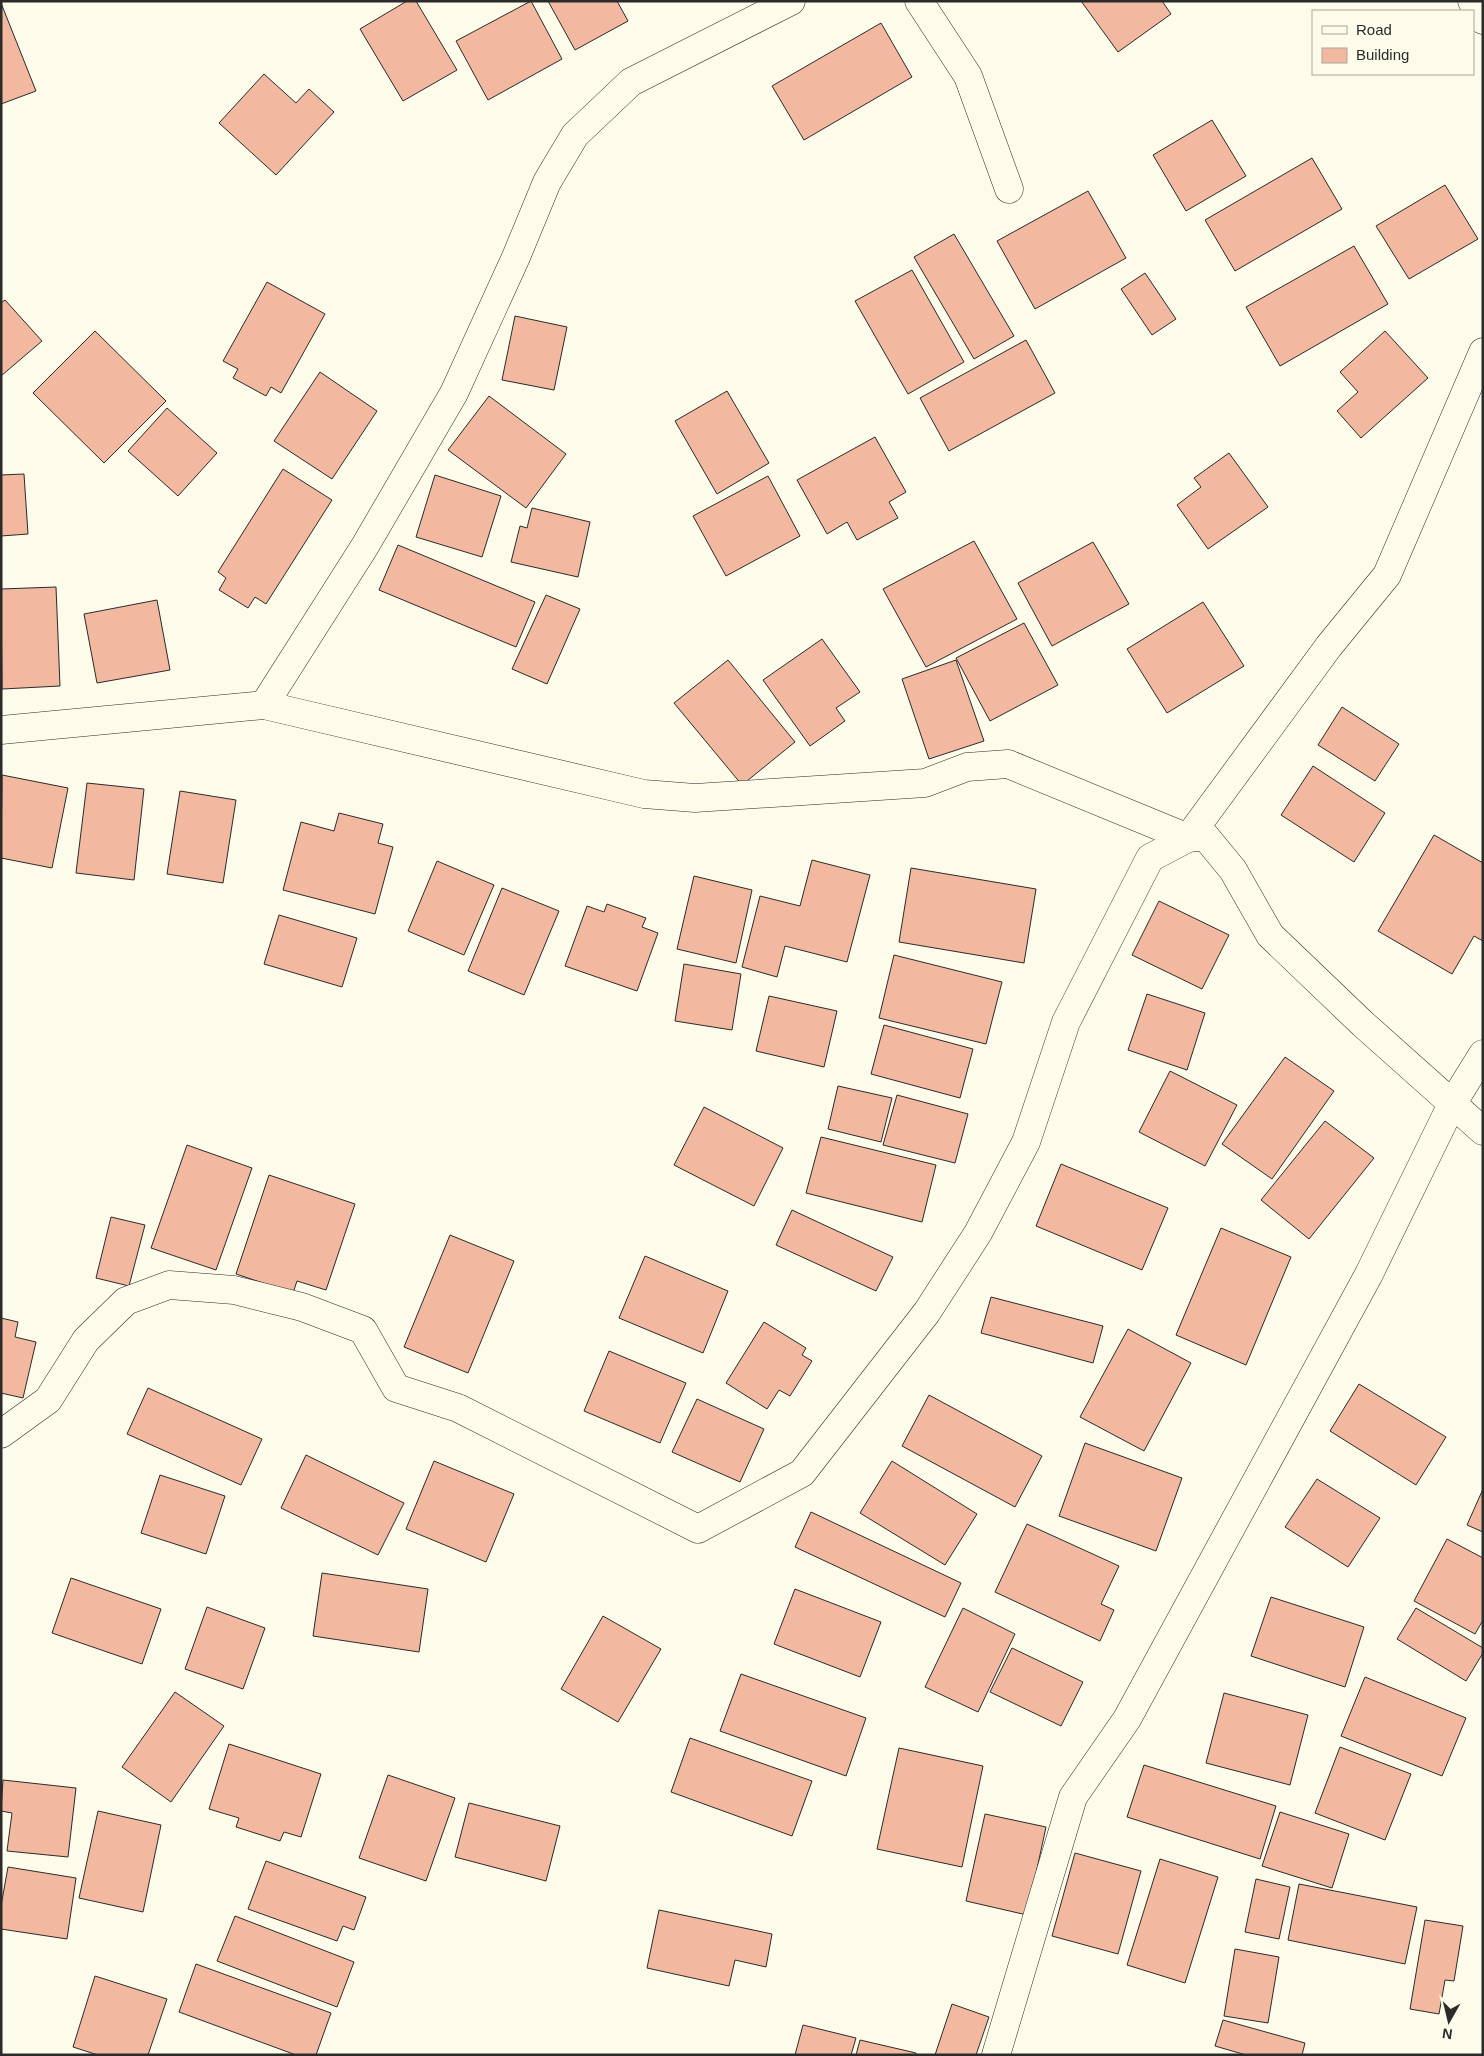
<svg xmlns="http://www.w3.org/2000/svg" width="1484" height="2056" font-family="Helvetica,sans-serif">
<rect width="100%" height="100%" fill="#fdfbea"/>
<g fill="#f2b8a0" stroke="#2b2b2b">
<polygon points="407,1 416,1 457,70 403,101 360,29"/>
<polygon points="531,1 562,59 488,100 456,41"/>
<polygon points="548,1 617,1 628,21 575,50"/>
<polygon points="1081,1 1162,1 1171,14 1118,52"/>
<polygon points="1,3 36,91 1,104"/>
<polygon points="881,23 912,77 804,140 772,86"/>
<polygon points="264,74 296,103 309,89 334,112 276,175 219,123"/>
<polygon points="1212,120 1246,176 1186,211 1153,155"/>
<polygon points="1312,158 1342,209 1235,271 1205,220"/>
<polygon points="1445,185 1478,239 1409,279 1376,226"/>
<polygon points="1088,191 1126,258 1035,309 997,241"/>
<polygon points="954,234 1014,336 974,359 914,257"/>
<polygon points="1354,246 1388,304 1280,366 1246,307"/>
<polygon points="912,270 964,362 908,394 855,301"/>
<polygon points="1145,273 1176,319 1152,335 1121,289"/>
<polygon points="267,282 325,314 281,393 271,387 266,396 233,378 238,369 223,361"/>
<polygon points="5,300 42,341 1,376 1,303"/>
<polygon points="515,316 567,327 554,390 502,380"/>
<polygon points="95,331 166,401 104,463 33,393"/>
<polygon points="1385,331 1428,378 1361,438 1337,411 1358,392 1340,372"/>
<polygon points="1026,340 1055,393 949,451 920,398"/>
<polygon points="320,372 377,411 332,479 274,441"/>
<polygon points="727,391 769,463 717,494 675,421"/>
<polygon points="489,396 566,454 526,508 448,450"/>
<polygon points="167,408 217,453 178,496 128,451"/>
<polygon points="875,437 906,492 889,502 898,518 857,540 847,522 827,534 797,480"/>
<polygon points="1229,453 1268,507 1208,549 1177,505 1201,487 1194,478"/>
<polygon points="283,469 332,500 266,604 255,597 248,608 219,590 226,578 218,572"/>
<polygon points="24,474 28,534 1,536 1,475"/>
<polygon points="435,475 501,496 482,557 416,537"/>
<polygon points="768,476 800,536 726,576 693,516"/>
<polygon points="532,508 590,522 578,577 511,562 520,526 527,528"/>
<polygon points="974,541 1017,619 926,667 883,589"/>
<polygon points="1093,542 1129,604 1052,646 1018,583"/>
<polygon points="398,545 535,602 516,647 379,590"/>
<polygon points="56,587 60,686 2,689 1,589"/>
<polygon points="546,595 580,609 547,684 512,669"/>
<polygon points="157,600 170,670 97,683 84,614"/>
<polygon points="1203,602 1244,666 1167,713 1127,649"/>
<polygon points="1024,623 1058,685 990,721 956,658"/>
<polygon points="822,639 860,692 836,708 845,721 810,746 763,680"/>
<polygon points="728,660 795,742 742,785 674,703"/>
<polygon points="956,660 984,741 929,759 902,679"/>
<polygon points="1342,707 1399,744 1375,781 1318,745"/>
<polygon points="1313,766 1385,813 1354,862 1281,815"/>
<polygon points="2,775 68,788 52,868 1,858"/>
<polygon points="87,783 144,789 134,880 76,873"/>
<polygon points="180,791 236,800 223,883 167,874"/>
<polygon points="339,813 383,824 378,843 393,847 375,914 283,890 301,822 334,831"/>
<polygon points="1434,835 1483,863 1483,941 1474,936 1452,974 1378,931"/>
<polygon points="812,860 870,875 847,962 785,946 777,977 742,967 760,896 800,906"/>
<polygon points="437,861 494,885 464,955 408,931"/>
<polygon points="911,868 1036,889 1024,963 899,942"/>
<polygon points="694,876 752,890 736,963 677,949"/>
<polygon points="502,888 559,911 524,995 468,971"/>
<polygon points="1159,901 1229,935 1202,989 1132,955"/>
<polygon points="607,904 646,918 642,927 658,933 637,991 565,966 587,906 604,912"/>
<polygon points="279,915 357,938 342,987 264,964"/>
<polygon points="894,955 1002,982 986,1044 879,1018"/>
<polygon points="684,964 741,974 732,1030 675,1021"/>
<polygon points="1147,994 1205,1013 1187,1070 1128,1050"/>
<polygon points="769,996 837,1011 824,1067 756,1051"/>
<polygon points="884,1025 973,1049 960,1098 871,1074"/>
<polygon points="1285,1057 1334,1091 1272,1179 1222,1144"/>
<polygon points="1170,1071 1237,1105 1205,1166 1139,1132"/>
<polygon points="838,1086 892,1098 881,1142 828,1129"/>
<polygon points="897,1095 968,1114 955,1163 883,1145"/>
<polygon points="704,1107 783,1148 754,1206 674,1165"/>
<polygon points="1325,1121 1374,1158 1309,1239 1261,1200"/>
<polygon points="821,1137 936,1165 922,1222 806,1193"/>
<polygon points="187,1145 252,1168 216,1270 151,1248"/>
<polygon points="1061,1164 1168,1208 1142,1270 1036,1226"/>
<polygon points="269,1175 355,1204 326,1290 297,1281 293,1293 236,1274"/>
<polygon points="792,1210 893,1257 876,1291 776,1245"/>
<polygon points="111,1217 145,1225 129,1286 96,1278"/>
<polygon points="1221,1228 1291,1257 1246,1365 1176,1335"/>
<polygon points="450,1235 514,1261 468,1373 404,1347"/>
<polygon points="645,1256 728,1291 703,1353 619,1318"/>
<polygon points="991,1297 1103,1326 1093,1363 981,1333"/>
<polygon points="1,1318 18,1322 15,1337 36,1342 23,1398 1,1393"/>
<polygon points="764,1322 806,1348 802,1355 812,1361 790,1396 779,1390 767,1409 726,1383"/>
<polygon points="1128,1329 1191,1363 1144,1451 1080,1417"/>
<polygon points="609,1351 686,1383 660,1443 584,1411"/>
<polygon points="1359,1384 1446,1437 1416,1485 1330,1431"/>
<polygon points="148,1388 262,1439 241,1485 127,1434"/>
<polygon points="929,1395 1042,1456 1015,1507 902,1446"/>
<polygon points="697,1399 764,1429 740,1482 672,1452"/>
<polygon points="1085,1443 1182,1478 1156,1551 1059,1516"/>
<polygon points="306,1455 404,1503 378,1555 281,1508"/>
<polygon points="434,1461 514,1494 486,1562 406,1529"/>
<polygon points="892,1461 977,1514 945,1565 860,1513"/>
<polygon points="160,1475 225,1496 206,1554 141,1533"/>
<polygon points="1317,1479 1380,1518 1348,1567 1285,1527"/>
<polygon points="1483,1489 1483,1532 1467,1525"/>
<polygon points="811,1512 961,1583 945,1617 795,1547"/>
<polygon points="1027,1524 1119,1566 1101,1604 1114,1610 1100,1641 995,1592"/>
<polygon points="1447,1539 1483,1558 1483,1620 1475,1634 1414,1601"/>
<polygon points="322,1573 428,1589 419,1652 313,1636"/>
<polygon points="71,1578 161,1609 142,1664 52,1633"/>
<polygon points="795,1589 881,1622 860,1677 774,1644"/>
<polygon points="1271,1597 1364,1627 1345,1687 1251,1656"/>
<polygon points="207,1607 265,1628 243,1689 185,1669"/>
<polygon points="963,1608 1015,1634 978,1712 925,1687"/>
<polygon points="1416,1608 1483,1648 1483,1653 1466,1681 1397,1639"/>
<polygon points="603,1616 661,1649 618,1722 561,1689"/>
<polygon points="1012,1648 1083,1682 1061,1726 990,1692"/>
<polygon points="741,1674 866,1718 846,1776 720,1731"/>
<polygon points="1365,1677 1466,1718 1442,1776 1341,1736"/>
<polygon points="175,1692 224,1726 171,1802 122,1767"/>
<polygon points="1224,1693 1308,1715 1290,1785 1206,1763"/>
<polygon points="690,1738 812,1781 792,1836 671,1792"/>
<polygon points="229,1744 321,1774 301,1837 284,1832 280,1841 236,1827 239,1818 209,1809"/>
<polygon points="1340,1747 1411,1774 1385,1840 1315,1813"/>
<polygon points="899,1748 983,1766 962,1867 877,1849"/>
<polygon points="1144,1765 1276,1806 1260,1859 1127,1817"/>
<polygon points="388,1775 455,1798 426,1881 359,1858"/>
<polygon points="3,1780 76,1788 68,1857 7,1851 12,1813 1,1811"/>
<polygon points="469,1803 560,1826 546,1881 455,1857"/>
<polygon points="98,1811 161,1825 143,1912 79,1898"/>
<polygon points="1280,1812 1349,1834 1332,1888 1262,1866"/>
<polygon points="985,1814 1046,1827 1027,1915 966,1901"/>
<polygon points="1075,1853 1141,1871 1118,1954 1052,1936"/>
<polygon points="1160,1859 1218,1877 1185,1983 1127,1965"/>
<polygon points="266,1861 366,1897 354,1930 343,1926 337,1941 248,1909"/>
<polygon points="8,1867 76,1878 67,1939 1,1929 1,1906"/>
<polygon points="1256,1879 1290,1887 1279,1939 1245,1932"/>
<polygon points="1299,1884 1417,1907 1405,1964 1288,1940"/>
<polygon points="659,1910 772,1934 766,1967 735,1960 729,1986 647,1968"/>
<polygon points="235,1916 354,1962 337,2007 217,1961"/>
<polygon points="1425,1920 1463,1926 1454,1981 1445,1980 1439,2014 1410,2009"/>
<polygon points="1235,1949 1279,1957 1268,2023 1224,2016"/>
<polygon points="196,1964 331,2013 316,2055 296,2055 179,2012"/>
<polygon points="95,1976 167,1999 148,2055 98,2055 73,2047"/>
<polygon points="952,2004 989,2017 976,2055 935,2055"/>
<polygon points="1223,2020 1305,2043 1302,2055 1246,2055 1215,2046"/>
<polygon points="803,2025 856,2038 851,2055 795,2055"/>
<polygon points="860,2040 916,2053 916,2055 856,2055"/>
</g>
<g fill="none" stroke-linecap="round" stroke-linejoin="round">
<defs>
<g id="street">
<polyline points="919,1 968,76 1009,189"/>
<polyline points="1472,1 1483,20"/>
<polyline points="264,705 365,546 454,393 516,257 547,182 575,135 631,82 791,1"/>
<polyline points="1,730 264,705 644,794 695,798 925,783 967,767 1008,764 1188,838"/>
<polyline points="1188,838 1329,646 1387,575 1483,352"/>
<polyline points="1,1434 48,1400 86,1340 126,1301 169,1285 234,1290 302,1307 363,1330 396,1388 458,1408 698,1529 802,1473 927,1312 978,1233 1026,1142 1066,1022 1150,858 1188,838 1205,836 1233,870 1270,935 1363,1024 1483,1131"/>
<polyline points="996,2055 1073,1797 1127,1719 1369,1274 1452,1104 1483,1054"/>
</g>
</defs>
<use href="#street" stroke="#2b2b2b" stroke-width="29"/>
<use href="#street" stroke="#fdfbea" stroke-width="28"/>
</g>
<rect width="1484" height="2056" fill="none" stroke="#2b2b2b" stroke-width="5"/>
<rect x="1312" y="10" width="162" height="65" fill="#fdfbea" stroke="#a9a89e"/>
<rect x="1322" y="26" width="25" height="8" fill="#fdfbea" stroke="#a9a89e"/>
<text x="1356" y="35" font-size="15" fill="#2b2b2b">Road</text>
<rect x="1322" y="48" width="25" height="15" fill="#f2b8a0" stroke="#a9a89e"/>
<text x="1356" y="60" font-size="15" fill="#2b2b2b">Building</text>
<g transform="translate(1449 2021) rotate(188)" stroke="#fdfbea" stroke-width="4" paint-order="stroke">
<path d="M0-4L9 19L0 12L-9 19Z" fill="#2b2b2b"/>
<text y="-8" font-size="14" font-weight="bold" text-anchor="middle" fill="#2b2b2b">N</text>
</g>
</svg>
